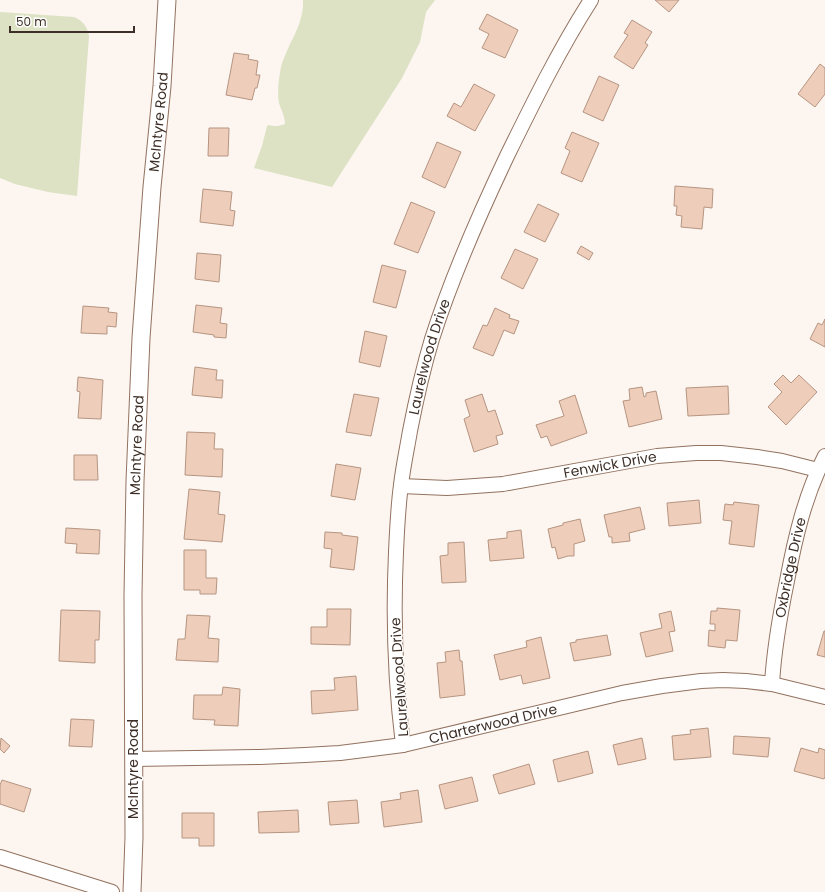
<svg xmlns="http://www.w3.org/2000/svg" width="825" height="892" font-family="Poppins,sans-serif">
<rect width="100%" height="100%" fill="#fcf5f0"/>
<g fill="#dce2c3">
<path d="M303,0H435L426,12L420,42L402,78L332,187L254,168L262,146L267,126L269,125C275,127 279,126 285,124C285,116 281,110 279,103C277,91 279,78 281,67C283,59 287,51 290,44C297,31 304,15 303,0Z"/>
<path d="M0,12L74,17C83,21 87,26 89,36L77,196L48,192L15,184L0,178Z"/>
</g>
<g fill="#eecebb" stroke="#b69581">
<polygon points="655,0 679,0 669,12"/>
<polygon points="487,14 518,30 505,58 482,48 489,34 479,29"/>
<polygon points="632,20 652,32 645,43 648,45 633,69 614,57 628,35 624,33"/>
<polygon points="234,53 249,55 248,59 258,61 256,75 260,75 257,88 255,88 252,100 226,95"/>
<polygon points="820,64 825,68 825,94 815,107 798,94"/>
<polygon points="599,76 619,85 603,121 583,112"/>
<polygon points="474,84 495,95 475,131 447,116 454,103 461,107"/>
<polygon points="209,128 229,128 228,156 208,156"/>
<polygon points="572,132 599,143 582,182 561,173 570,151 565,148"/>
<polygon points="437,142 461,152 445,188 422,177"/>
<polygon points="675,186 713,189 712,208 704,207 702,229 681,227 682,216 676,215 677,206 674,206"/>
<polygon points="203,189 232,192 230,210 235,211 233,226 200,222"/>
<polygon points="411,202 435,212 418,253 394,244"/>
<polygon points="538,204 559,214 545,242 524,232"/>
<polygon points="581,246 593,253 589,260 577,253"/>
<polygon points="515,249 538,259 523,289 501,278"/>
<polygon points="197,253 221,255 219,282 195,279"/>
<polygon points="382,265 406,271 396,308 373,302"/>
<polygon points="196,305 222,308 220,323 227,324 226,338 214,337 214,335 193,332"/>
<polygon points="83,306 109,308 108,312 117,313 116,327 107,326 107,334 81,333"/>
<polygon points="495,308 510,315 509,318 519,321 514,334 504,330 493,356 473,348 483,325 487,326"/>
<polygon points="825,319 825,347 810,339 818,323 822,325"/>
<polygon points="365,331 387,336 380,367 359,362"/>
<polygon points="195,367 217,370 216,380 223,380 222,398 192,395"/>
<polygon points="783,375 791,383 799,375 817,392 786,425 768,407 782,392 774,384"/>
<polygon points="78,377 103,380 101,419 78,418 80,392 77,391"/>
<polygon points="728,386 729,414 688,416 686,388"/>
<polygon points="642,387 644,397 646,396 646,393 656,391 662,419 629,427 623,401 630,400 629,389"/>
<polygon points="354,394 379,398 371,436 346,432"/>
<polygon points="482,394 488,412 495,410 503,434 496,436 498,444 474,452 464,419 470,416 465,400"/>
<polygon points="575,395 587,433 551,446 547,436 541,438 536,425 564,416 559,401"/>
<polygon points="187,432 215,433 214,449 223,449 222,477 185,475"/>
<polygon points="74,455 97,455 98,480 74,480"/>
<polygon points="336,464 361,468 355,500 331,496"/>
<polygon points="189,489 220,492 218,514 225,515 222,542 184,539"/>
<polygon points="699,500 701,523 669,526 667,503"/>
<polygon points="734,502 759,505 754,547 729,544 732,521 723,520 725,504 733,505"/>
<polygon points="640,507 645,529 629,533 630,541 612,543 612,537 609,537 604,515"/>
<polygon points="580,519 585,541 574,544 574,556 568,556 558,559 555,547 552,548 548,529 563,525 563,523"/>
<polygon points="66,528 100,530 99,554 76,553 77,544 65,543"/>
<polygon points="521,530 524,558 490,561 488,540 507,538 507,532"/>
<polygon points="325,532 342,533 342,535 358,537 354,570 330,567 332,549 324,548"/>
<polygon points="464,542 466,582 442,583 440,556 448,555 448,543"/>
<polygon points="184,550 206,550 206,578 217,578 216,594 200,594 200,590 184,590"/>
<polygon points="717,608 740,610 737,641 726,640 725,648 708,646 709,630 715,631 715,624 710,624 711,611 717,611"/>
<polygon points="327,609 351,609 350,645 311,644 311,627 327,627"/>
<polygon points="61,610 100,611 99,640 95,640 95,663 59,661"/>
<polygon points="671,611 675,631 669,632 673,651 646,657 640,633 662,628 659,614"/>
<polygon points="187,615 210,616 208,638 219,639 218,662 176,660 178,639 185,639"/>
<polygon points="824,631 825,631 825,657 817,655"/>
<polygon points="607,635 611,655 574,661 570,643 576,642 576,640"/>
<polygon points="541,637 550,678 523,684 521,675 500,680 494,655 527,647 526,641"/>
<polygon points="459,650 460,661 462,661 465,695 440,698 437,663 446,662 445,652"/>
<polygon points="356,676 358,710 312,714 311,691 335,690 334,678"/>
<polygon points="223,687 240,689 238,726 214,725 215,720 193,719 194,695 222,695"/>
<polygon points="71,719 94,720 92,747 69,746"/>
<polygon points="708,728 711,757 674,760 672,736 691,734 690,730"/>
<polygon points="734,736 770,738 768,757 733,754"/>
<polygon points="1,738 10,746 4,753 0,749"/>
<polygon points="642,738 646,759 618,765 613,745"/>
<polygon points="801,748 818,753 819,748 825,750 825,777 824,779 794,771"/>
<polygon points="588,751 593,773 558,782 553,760"/>
<polygon points="529,764 535,784 499,794 493,775"/>
<polygon points="472,777 478,801 445,809 439,785"/>
<polygon points="2,780 31,789 24,812 0,804 0,785"/>
<polygon points="418,790 422,822 384,827 381,802 401,799 400,793"/>
<polygon points="357,800 359,823 330,825 328,802"/>
<polygon points="298,810 299,832 259,833 258,812"/>
<polygon points="182,813 214,813 214,846 199,846 199,838 182,838"/>
</g>
<g fill="none" stroke-linecap="round" stroke-linejoin="round">
<defs>
<g id="minor">
<path id="s1" d="M401,486L447,488L503,484L657,456L696,453H721L757,457L782,461L818,470"/>
<path id="s2" d="M772,684C774,649 780,615 787,581C795,538 805,495 825,456"/>
<path id="s3" d="M403,745C395,681 393,617 396,552C397,530 398,507 401,485C403,467 407,449 410,431C416,400 423,369 432,339C452,276 479,215 507,156C533,103 559,50 591,0"/>
<path id="s4" d="M133,759L260,757L305,755L340,753L403,745L622,693L662,686L701,681L723,680L746,681L772,684L825,697"/>
<polyline points="0,857 112,892"/>
</g>
<g id="tertiary">
<path id="s5" d="M132,892L134,837L133,596L135,481L141,338L152,187L162,86L167,0"/>
</g>
</defs>
<use href="#minor" stroke="#92725f" stroke-width="16"/>
<use href="#tertiary" stroke="#92725f" stroke-width="19"/>
<use href="#minor" stroke="#fff" stroke-width="14"/>
<use href="#tertiary" stroke="#fff" stroke-width="17"/>
</g>
<g text-anchor="middle" dominant-baseline="central" stroke-width="3" stroke-linejoin="round" paint-order="stroke">
<g font-size="14" fill="#3d2f27" stroke="#fff">
<text stroke="none"><textPath href="#s5" startOffset="771">McIntyre Road</textPath></text>
<text stroke="none"><textPath href="#s3" startOffset="392">Laurelwood Drive</textPath></text>
<text stroke="none"><textPath href="#s5" startOffset="447">McIntyre Road</textPath></text>
<text stroke="none"><textPath href="#s1" startOffset="211">Fenwick Drive</textPath></text>
<text stroke="none"><textPath href="#s2" startOffset="118">Oxbridge Drive</textPath></text>
<text transform="translate(399 677) rotate(-94)">Laurelwood Drive</text>
<text stroke="none"><textPath href="#s4" startOffset="363">Charterwood Drive</textPath></text>
<text transform="translate(133 769) rotate(-90)">McIntyre Road</text>
</g>
</g>
<path d="M10 26v6h124v-6" fill="none" stroke="#3d2f27" stroke-width="2"/>
<text x="16" y="26" font-size="12" fill="#3d2f27" stroke="#ffffff" stroke-width="3" paint-order="stroke">50 m</text>
</svg>
